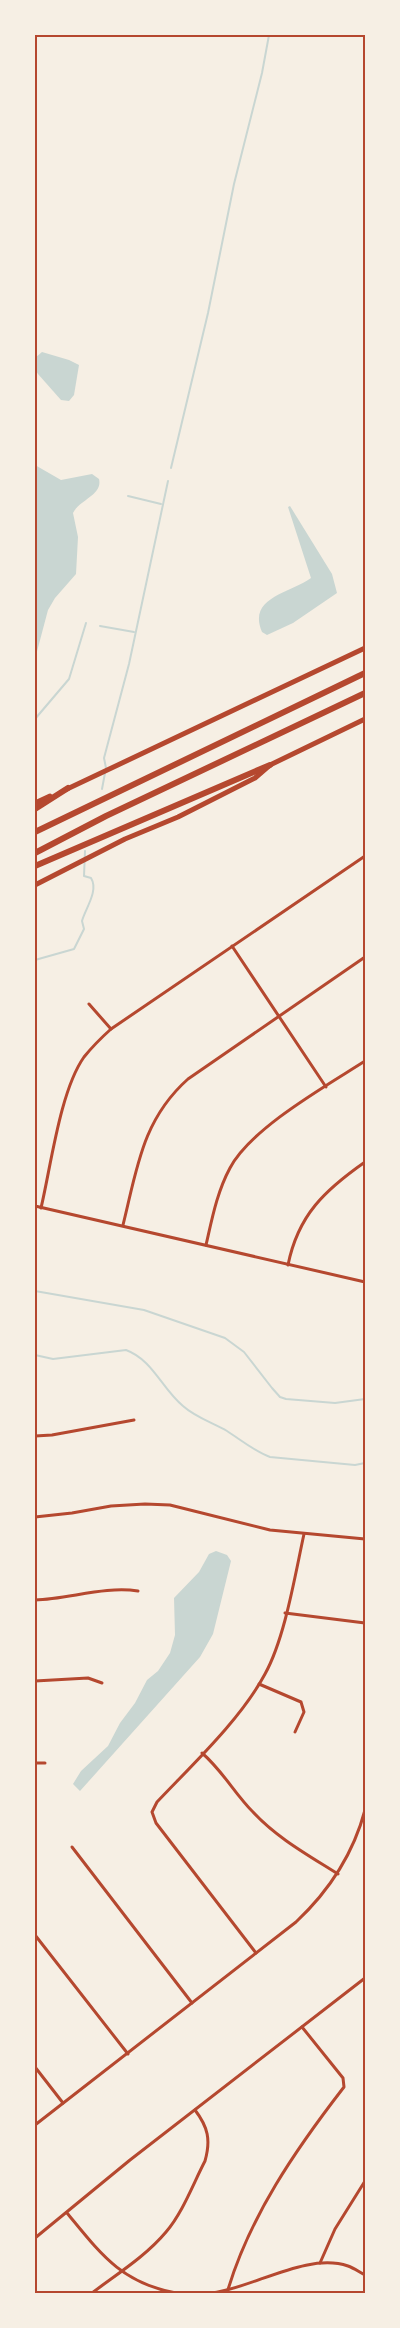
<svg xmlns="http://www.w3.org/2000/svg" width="400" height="2328" font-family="Karla,sans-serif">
<rect width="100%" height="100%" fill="#f6efe4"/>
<g fill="#c9d6d2">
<polygon points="42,352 69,360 79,365 74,395 69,401 61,400 38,374 35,369 35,358"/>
<path d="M35,465L61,480L92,474L99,479C103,495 79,500 73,513L78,537L76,574L55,598L48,610L35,659Z"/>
<path d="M290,506L332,574L337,593L293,623L267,635L262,632C247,597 291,593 311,578L288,507Z"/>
<polygon points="216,1551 227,1555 231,1561 213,1634 200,1657 80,1791 73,1784 81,1771 108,1746 120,1723 135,1703 147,1680 158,1671 170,1653 175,1635 174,1598 199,1572 209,1554"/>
</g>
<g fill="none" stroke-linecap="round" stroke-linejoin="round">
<g stroke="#c9d6d2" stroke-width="2">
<polyline points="171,468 208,313 234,184 262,73 269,35"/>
<polyline points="128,496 161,504"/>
<polyline points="100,626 134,632"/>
<polyline points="35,719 69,679 86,623"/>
<polyline points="106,768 104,758 129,664 168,481"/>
<polyline points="102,789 105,773"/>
<path d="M35,960L74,949L84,929L82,921C85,909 99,891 91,878L84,876L85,851"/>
<polyline points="35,1291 144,1310 225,1338 244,1352 272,1388 280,1397 286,1399 335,1403 365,1399"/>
<path d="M35,1355L53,1359L126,1350C153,1360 162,1389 183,1406C195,1417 213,1423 227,1431C241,1440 254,1451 270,1457L355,1465L365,1463"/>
</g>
<g stroke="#b5482f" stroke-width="3">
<polyline points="232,946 326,1087"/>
<polyline points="89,1004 111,1029"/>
<polyline points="35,1206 365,1282"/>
<path d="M41,1208C51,1166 60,1091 84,1057C92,1047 101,1038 111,1029L365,856"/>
<path d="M123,1225C137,1169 142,1120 188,1079L365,957"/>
<path d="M206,1245C212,1219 217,1192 230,1168C251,1128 326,1086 365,1061"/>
<path d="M288,1265C298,1215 325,1190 365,1162"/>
<polyline points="35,1436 52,1435 134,1420"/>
<polyline points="35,1517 72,1513 111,1506 145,1504 170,1505 270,1530 365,1539"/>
<path d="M35,1600C69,1599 104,1586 138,1591"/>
<polyline points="285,1613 365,1623"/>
<polyline points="35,1681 88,1678 102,1683"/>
<polyline points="259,1684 301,1702 304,1712 295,1732"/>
<path d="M202,1753C222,1770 235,1794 253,1812C277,1838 308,1855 338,1874"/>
<polyline points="35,1763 45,1763"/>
<polyline points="72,1847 192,2003"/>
<polyline points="35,1935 128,2054"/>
<path d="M256,1953L156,1823L152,1812L157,1802C192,1765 241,1719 265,1674C285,1638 295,1575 304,1534"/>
<polyline points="35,2067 63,2103"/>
<path d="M35,2125L296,1922C329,1891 353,1855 365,1810"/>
<path d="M67,2213C100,2253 121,2283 176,2293"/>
<polyline points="35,2238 130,2160 365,1978"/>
<polyline points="320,2263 335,2229 365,2181"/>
<path d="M92,2293C117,2274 146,2256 166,2232C183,2212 193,2184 205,2161C211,2140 208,2127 195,2110"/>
<path d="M212,2293C253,2288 307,2252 348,2266C354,2268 359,2272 365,2275"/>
<path d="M227,2293C249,2217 296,2149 344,2087L343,2078L302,2027"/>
</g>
<g stroke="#b5482f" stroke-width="5">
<polyline points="65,790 365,648"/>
<polyline points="35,803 50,796"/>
<polyline points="35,885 125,839 178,817 255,778 270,765 365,719"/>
</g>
<g stroke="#b5482f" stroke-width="6">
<polyline points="35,809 68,788"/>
<polyline points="35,832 365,673"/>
<polyline points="35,853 106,816 365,693"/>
<polyline points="35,866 270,765"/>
</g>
</g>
<rect width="400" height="2328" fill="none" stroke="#f6efe4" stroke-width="72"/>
<rect x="36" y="36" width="328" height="2256" fill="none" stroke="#b5482f" stroke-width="2"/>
</svg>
